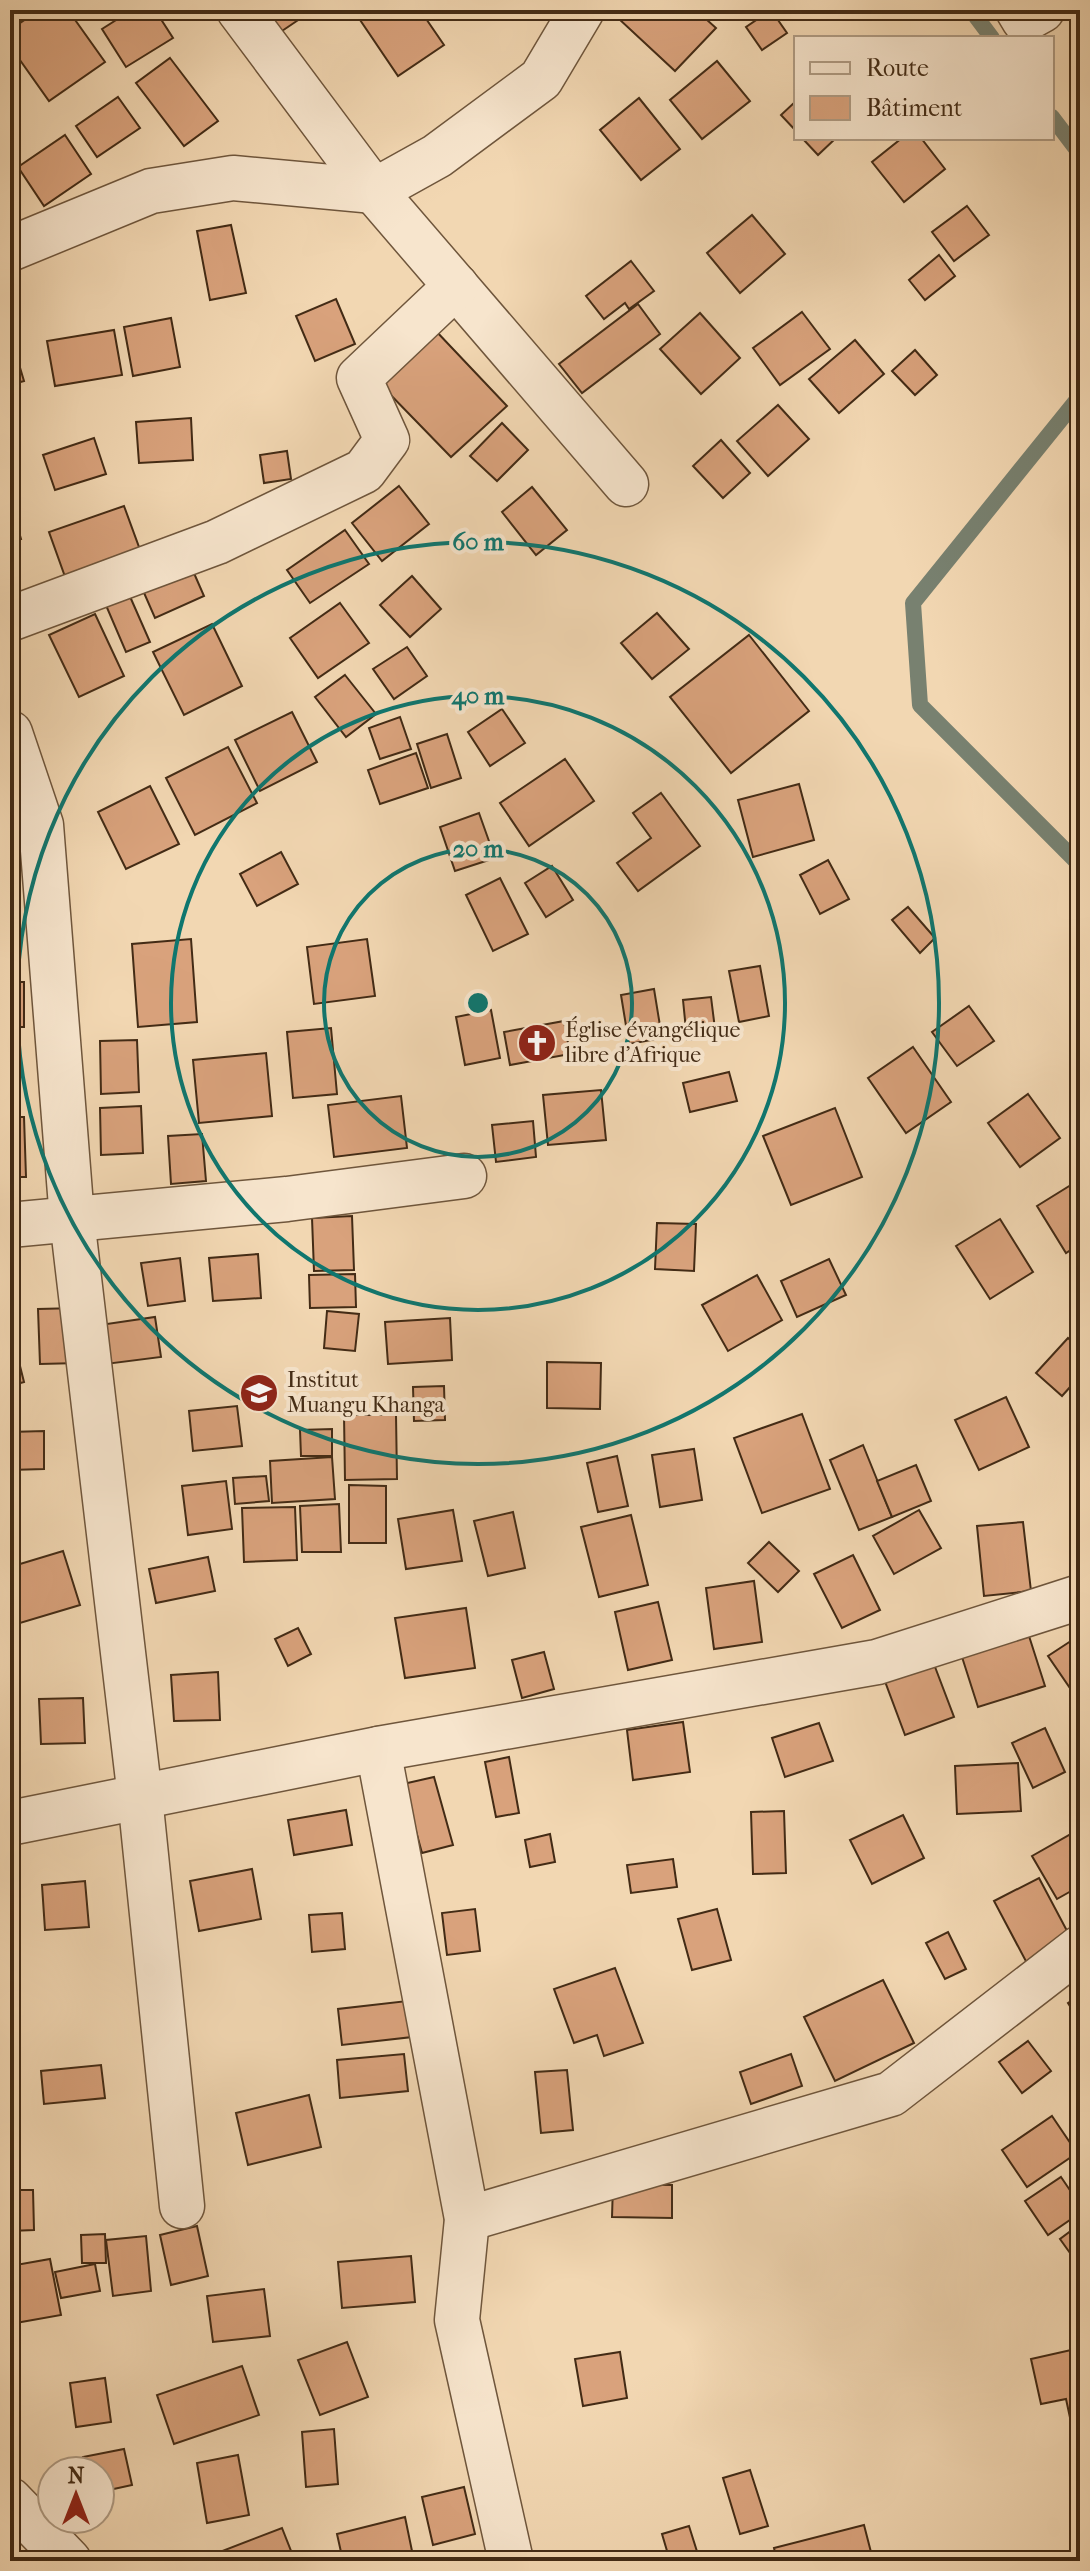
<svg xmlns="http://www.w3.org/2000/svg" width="1090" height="2571" font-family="'IM FELL French Canon',serif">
<rect width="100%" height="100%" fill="#f2d7b2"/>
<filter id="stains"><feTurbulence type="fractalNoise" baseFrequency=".0025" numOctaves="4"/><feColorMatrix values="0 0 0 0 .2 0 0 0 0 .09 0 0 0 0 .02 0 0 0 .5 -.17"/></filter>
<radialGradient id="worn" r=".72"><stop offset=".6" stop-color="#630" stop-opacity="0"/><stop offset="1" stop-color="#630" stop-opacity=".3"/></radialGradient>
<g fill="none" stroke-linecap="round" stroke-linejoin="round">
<g stroke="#788170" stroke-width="16">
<polyline points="971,10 992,38"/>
<polyline points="1052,117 1080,154"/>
<polyline points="1080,396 913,603 920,705 1080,865"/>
</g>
</g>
<g fill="#d9a27c" stroke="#432b15" stroke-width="2">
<polygon points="39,10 68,10 105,62 49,101 10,46 10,30"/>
<polygon points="132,10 155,10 173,38 126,67 102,29"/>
<polygon points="262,10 313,10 279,33"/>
<polygon points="420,10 444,45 398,76 354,11"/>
<polygon points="627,10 696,10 716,28 675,71 619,19"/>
<polygon points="771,10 787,33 762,50 746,27"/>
<polygon points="170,58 218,121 184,146 136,83"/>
<polygon points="717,61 750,101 702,139 670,100"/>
<polygon points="118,97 140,128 97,157 76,126"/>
<polygon points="639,98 680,149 641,180 600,130"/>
<polygon points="796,101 796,131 781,115"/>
<polygon points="65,135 91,174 44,206 18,167"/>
<polygon points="802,138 836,138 818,155"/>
<polygon points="902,138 921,138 945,169 904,202 872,162"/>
<polygon points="967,206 989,235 954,261 932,232"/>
<polygon points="752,215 785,254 740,293 707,253"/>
<polygon points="231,225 246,293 210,300 197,231"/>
<polygon points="939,255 955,276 925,300 909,280"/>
<polygon points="631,261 654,291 629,309 625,303 604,319 586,296"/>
<polygon points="336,299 355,344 315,361 296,316"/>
<polygon points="638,304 660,334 582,393 559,364"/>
<polygon points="802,312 830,349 780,385 753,348"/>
<polygon points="700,313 740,358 701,394 660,349"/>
<polygon points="171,318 180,367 133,376 124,327"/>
<polygon points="114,330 122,375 55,386 47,341"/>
<polygon points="435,330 507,406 451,457 379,383"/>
<polygon points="10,334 24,381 10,385"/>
<polygon points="855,340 884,374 839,413 809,379"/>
<polygon points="915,350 937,375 915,395 892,371"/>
<polygon points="778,405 809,439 768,476 737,441"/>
<polygon points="191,418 193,460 139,463 136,422"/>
<polygon points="502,423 528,450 497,481 470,456"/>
<polygon points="94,438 106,474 55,490 43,455"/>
<polygon points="721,440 750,473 723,498 693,466"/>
<polygon points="287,451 291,479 264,483 260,455"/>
<polygon points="399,486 429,524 382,561 352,523"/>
<polygon points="532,487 567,530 536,555 502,512"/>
<polygon points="10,500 21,539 10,542"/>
<polygon points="124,506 143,558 68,585 49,532"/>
<polygon points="345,530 369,564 310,603 287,570"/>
<polygon points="190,564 204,596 155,618 141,586"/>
<polygon points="412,576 441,609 410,637 380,605"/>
<polygon points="128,592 150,642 126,652 105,603"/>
<polygon points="340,603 369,643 318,678 290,638"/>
<polygon points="657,613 689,649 652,679 621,643"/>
<polygon points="95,614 124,676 79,697 49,635"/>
<polygon points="212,624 242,686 184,715 153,652"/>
<polygon points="749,635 809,711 731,773 670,697"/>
<polygon points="407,647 427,676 394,699 373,669"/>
<polygon points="345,675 376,714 346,737 315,697"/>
<polygon points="502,709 525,743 490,766 468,732"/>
<polygon points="292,712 317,762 260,791 235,740"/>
<polygon points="400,717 411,749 380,759 369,728"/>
<polygon points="447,734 461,778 431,788 417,744"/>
<polygon points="228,747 257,803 195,835 166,778"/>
<polygon points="416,753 428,788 380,804 368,770"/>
<polygon points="565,759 594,801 529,846 500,803"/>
<polygon points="799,784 814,840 753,857 738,800"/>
<polygon points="150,786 179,844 126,869 98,812"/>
<polygon points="661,793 700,846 638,891 617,863 651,838 633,813"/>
<polygon points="479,813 495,858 455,871 440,827"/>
<polygon points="281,852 298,884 257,906 240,874"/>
<polygon points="828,860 849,899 820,914 800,875"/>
<polygon points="552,866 573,900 546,917 525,883"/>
<polygon points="500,878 528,934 493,951 466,895"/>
<polygon points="10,886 19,931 10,933"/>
<polygon points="908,907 935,938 920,953 892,920"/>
<polygon points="191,939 197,1022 138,1027 132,944"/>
<polygon points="367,939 375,996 314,1004 307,947"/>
<polygon points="760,966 769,1016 739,1022 729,971"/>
<rect x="10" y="982" width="14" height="45"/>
<polygon points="654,989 662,1038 629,1044 621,995"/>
<polygon points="711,997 716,1037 687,1040 683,1000"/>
<polygon points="969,1006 994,1041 957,1066 932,1032"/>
<polygon points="491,1010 500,1058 465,1065 456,1017"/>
<polygon points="564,1021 570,1054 510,1065 504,1032"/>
<polygon points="331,1028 337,1094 293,1098 287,1032"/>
<polygon points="137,1040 139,1092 101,1094 100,1041"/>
<polygon points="913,1047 951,1102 906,1133 868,1078"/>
<polygon points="266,1053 272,1116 199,1123 193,1060"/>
<polygon points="729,1072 737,1101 690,1112 683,1083"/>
<polygon points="601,1090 606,1140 548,1145 543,1095"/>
<polygon points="1028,1094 1060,1138 1020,1167 988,1123"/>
<polygon points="401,1096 407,1148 334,1157 328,1105"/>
<polygon points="141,1106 143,1153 101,1155 100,1108"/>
<polygon points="835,1108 862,1177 791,1205 763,1136"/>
<polygon points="10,1117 24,1117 26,1177 10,1177"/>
<polygon points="533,1121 536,1157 496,1162 492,1125"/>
<polygon points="202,1134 206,1181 171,1184 168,1136"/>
<polygon points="1079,1180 1080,1244 1066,1253 1037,1206"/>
<polygon points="352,1216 354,1270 314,1271 312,1218"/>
<polygon points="1000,1219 1033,1272 990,1299 956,1246"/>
<polygon points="657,1223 696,1224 694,1271 655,1269"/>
<polygon points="258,1254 261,1298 213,1301 209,1258"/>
<polygon points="180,1258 185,1301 148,1306 141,1263"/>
<polygon points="829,1259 846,1295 797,1317 781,1281"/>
<polygon points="355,1274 356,1307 310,1308 309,1275"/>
<polygon points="757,1275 782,1320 728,1351 702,1305"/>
<polygon points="78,1308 79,1363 40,1364 38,1309"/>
<polygon points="327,1311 359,1314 355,1351 324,1348"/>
<polygon points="155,1317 161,1357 98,1365 93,1326"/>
<polygon points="450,1318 452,1360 388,1364 385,1322"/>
<polygon points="1068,1338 1080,1349 1080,1376 1062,1396 1036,1373"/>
<polygon points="16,1350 24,1382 10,1386 10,1352"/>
<polygon points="547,1362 601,1363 600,1409 547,1408"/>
<polygon points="444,1386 445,1420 414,1421 413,1387"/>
<polygon points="1006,1397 1029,1447 979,1470 955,1420"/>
<polygon points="237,1406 242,1446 193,1451 189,1411"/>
<polygon points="802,1414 830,1489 762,1513 734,1438"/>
<polygon points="344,1415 396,1415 397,1479 345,1480"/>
<polygon points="332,1429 332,1456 301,1456 300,1430"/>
<polygon points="44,1431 44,1469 10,1470 10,1432"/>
<polygon points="863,1445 892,1517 859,1530 830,1460"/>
<polygon points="694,1449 702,1500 660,1507 652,1455"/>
<polygon points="617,1456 628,1506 598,1512 587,1463"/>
<polygon points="332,1457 335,1499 272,1503 270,1461"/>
<polygon points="916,1465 931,1501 892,1517 877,1481"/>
<polygon points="266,1476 269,1501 235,1504 233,1478"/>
<polygon points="226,1481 232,1529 188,1535 182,1486"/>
<polygon points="349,1485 386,1486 386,1543 349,1543"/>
<polygon points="339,1504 341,1552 302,1552 300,1506"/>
<polygon points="295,1507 297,1560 244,1562 242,1508"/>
<polygon points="453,1510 462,1561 406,1569 398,1519"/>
<polygon points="919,1510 941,1548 894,1574 873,1536"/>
<polygon points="513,1512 525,1568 488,1576 474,1521"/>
<polygon points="631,1515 648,1585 599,1597 581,1527"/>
<polygon points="1023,1522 1031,1591 984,1596 977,1526"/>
<polygon points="769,1542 799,1571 778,1592 748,1563"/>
<polygon points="63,1551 80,1605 10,1626 10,1567"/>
<polygon points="853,1555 880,1610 842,1628 814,1574"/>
<polygon points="208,1557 215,1591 156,1603 149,1569"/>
<polygon points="754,1581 762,1642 714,1649 706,1588"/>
<polygon points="658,1602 672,1660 628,1670 615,1612"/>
<polygon points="466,1608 475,1668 405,1678 395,1618"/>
<polygon points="298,1628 311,1654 288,1666 275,1639"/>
<polygon points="1080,1635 1080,1685 1072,1691 1048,1656"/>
<polygon points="1029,1636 1045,1686 978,1707 962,1657"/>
<polygon points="544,1652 554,1689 522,1698 512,1660"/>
<polygon points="932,1659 954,1717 905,1735 883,1676"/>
<polygon points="218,1672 220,1720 174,1721 171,1675"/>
<polygon points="83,1698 85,1743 41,1744 39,1699"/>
<polygon points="683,1722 690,1772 633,1780 627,1730"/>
<polygon points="819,1723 833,1761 785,1777 772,1738"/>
<polygon points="1045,1728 1065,1772 1033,1788 1012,1743"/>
<polygon points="509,1757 519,1813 496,1817 485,1762"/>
<polygon points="1018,1763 1021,1811 957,1814 955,1766"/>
<polygon points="434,1777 453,1845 422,1853 403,1784"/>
<polygon points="346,1810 352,1845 294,1855 288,1820"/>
<polygon points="784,1811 786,1873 753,1874 751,1812"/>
<polygon points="903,1815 924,1858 872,1884 850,1840"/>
<polygon points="550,1834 555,1862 530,1867 525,1840"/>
<polygon points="1071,1834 1080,1851 1080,1886 1057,1899 1032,1856"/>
<polygon points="673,1859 677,1887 631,1893 627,1865"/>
<polygon points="252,1869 261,1919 199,1931 190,1881"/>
<polygon points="1039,1878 1074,1944 1029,1967 994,1901"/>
<polygon points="85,1881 89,1927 45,1930 42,1885"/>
<polygon points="475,1909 480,1951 447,1955 442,1913"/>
<polygon points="717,1909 731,1960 692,1970 678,1919"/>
<polygon points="342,1913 345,1949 312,1952 309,1915"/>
<polygon points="948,1932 966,1969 945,1979 926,1943"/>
<polygon points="615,1968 643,2043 604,2056 597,2035 574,2043 554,1989"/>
<polygon points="883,1980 914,2043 835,2081 804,2017"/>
<polygon points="1080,1995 1080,2022 1068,2003"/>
<polygon points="407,2001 412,2037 342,2045 338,2009"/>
<polygon points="1028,2041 1051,2071 1022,2093 999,2062"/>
<polygon points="404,2054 408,2091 340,2098 337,2060"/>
<polygon points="791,2054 802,2086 751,2104 740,2072"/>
<polygon points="10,2063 12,2063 14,2105 10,2105"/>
<polygon points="101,2065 105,2098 44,2104 41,2071"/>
<polygon points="567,2070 573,2130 541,2133 535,2072"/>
<polygon points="309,2095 321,2147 248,2165 236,2113"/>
<polygon points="1052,2116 1077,2153 1027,2187 1002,2150"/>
<polygon points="10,2122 16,2122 19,2178 10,2178"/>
<polygon points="1061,2177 1080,2205 1080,2213 1048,2235 1025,2201"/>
<polygon points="613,2184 672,2185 672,2218 612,2217"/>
<polygon points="10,2190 33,2190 34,2230 10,2231"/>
<polygon points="1080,2224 1080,2267 1060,2239"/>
<polygon points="197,2226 208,2276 171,2285 160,2235"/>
<polygon points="105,2234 106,2263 82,2263 81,2235"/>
<polygon points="146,2236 151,2291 113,2296 106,2240"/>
<polygon points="411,2256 415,2302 342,2308 338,2262"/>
<polygon points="50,2259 61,2315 10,2324 10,2266"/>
<polygon points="95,2264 100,2291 61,2298 55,2272"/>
<polygon points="264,2289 270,2336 213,2342 207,2296"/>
<polygon points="347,2342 368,2397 320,2415 298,2360"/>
<polygon points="1080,2348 1080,2464 1066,2399 1041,2404 1031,2359"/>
<polygon points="620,2352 627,2398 583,2406 575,2359"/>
<polygon points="242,2366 259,2415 174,2444 157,2395"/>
<polygon points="105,2378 111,2422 76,2427 70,2383"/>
<polygon points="334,2429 338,2484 306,2487 302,2432"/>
<polygon points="124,2449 132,2485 100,2492 100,2471 87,2471 83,2457"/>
<polygon points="238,2455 249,2515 207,2523 197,2463"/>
<polygon points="750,2470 768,2526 740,2534 723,2478"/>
<polygon points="464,2487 475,2534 433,2545 422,2497"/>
<polygon points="405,2517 412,2551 368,2561 343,2561 337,2534"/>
<polygon points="864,2525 872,2556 854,2561 777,2561 774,2548"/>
<polygon points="689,2526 700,2561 670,2561 662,2534"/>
<polygon points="282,2528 295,2561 220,2561 217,2553"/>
<polygon points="1075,2529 1080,2529 1080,2561"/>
</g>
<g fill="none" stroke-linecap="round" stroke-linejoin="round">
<defs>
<g id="minor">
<polyline points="239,10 374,191 626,484"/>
<polyline points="1018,10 1024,20 1042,10"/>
<polyline points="10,249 151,191 233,178 374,191 437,156 541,79 582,10"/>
<polyline points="10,619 217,542 364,471 387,440 359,378 456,286"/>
<polyline points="10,733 41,825 72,1219 140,1797 182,2206"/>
<polyline points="10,1225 287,1199 464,1176"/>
<polyline points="378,1749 467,2219 457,2320 511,2561"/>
<polyline points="10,1823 378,1749 877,1662 1080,1597"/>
<polyline points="467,2219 891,2094 1080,1948"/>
<polyline points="10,2500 69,2561"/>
</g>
</defs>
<use href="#minor" stroke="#6f563c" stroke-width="47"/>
<use href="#minor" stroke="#f7e5cd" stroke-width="44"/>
</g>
<g fill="none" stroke="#0f766e" stroke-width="4">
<circle cx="478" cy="1003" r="154"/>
<circle cx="478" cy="1003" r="307"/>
<circle cx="478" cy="1003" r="461"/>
</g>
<defs>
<symbol id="church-disc" viewBox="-11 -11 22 22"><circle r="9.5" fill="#8f2418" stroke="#f7e5cd"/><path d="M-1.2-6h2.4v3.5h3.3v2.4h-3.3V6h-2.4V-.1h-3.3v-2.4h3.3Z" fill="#fff"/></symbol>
<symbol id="school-disc" viewBox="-11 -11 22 22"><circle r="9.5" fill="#8f2418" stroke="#f7e5cd"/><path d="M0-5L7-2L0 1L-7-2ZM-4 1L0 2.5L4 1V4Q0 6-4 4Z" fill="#fff"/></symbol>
</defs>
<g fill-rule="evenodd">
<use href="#church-disc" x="515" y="1021" width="44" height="44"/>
<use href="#school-disc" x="237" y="1371" width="44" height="44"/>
</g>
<g text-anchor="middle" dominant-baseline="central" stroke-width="8" stroke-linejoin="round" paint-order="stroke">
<g font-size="22" fill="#432b15" stroke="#f7e5cd" text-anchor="start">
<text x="565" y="1030">Église évangélique<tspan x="565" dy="25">libre d'Afrique</tspan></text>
<text x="287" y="1380">Institut<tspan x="287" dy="25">Muangu Khanga</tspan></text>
</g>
</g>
<circle cx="478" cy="1003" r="12" fill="#0f766e" stroke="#f7e5cd" stroke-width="4"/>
<g font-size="24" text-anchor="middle" font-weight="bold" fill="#0f766e" stroke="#f7e5cd" stroke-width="8" stroke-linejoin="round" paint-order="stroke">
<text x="478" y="550">60 m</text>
<text x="478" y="704">40 m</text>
<text x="478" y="857">20 m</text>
</g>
<rect width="1090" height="2571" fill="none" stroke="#f2d7b2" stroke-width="40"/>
<rect x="12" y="12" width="1066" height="2547" fill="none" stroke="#432b15" stroke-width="4"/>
<rect x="20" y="20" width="1050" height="2531" fill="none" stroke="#432b15" stroke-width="2"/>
<rect x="794" y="36" width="260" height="104" fill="#f7e5cd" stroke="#af9b83" stroke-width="2"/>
<rect x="810" y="62" width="40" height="12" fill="#f7e5cd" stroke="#af9b83" stroke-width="2"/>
<text x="866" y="76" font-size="24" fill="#432b15">Route</text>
<rect x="810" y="96" width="40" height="24" fill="#d9a27c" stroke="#af9b83" stroke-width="2"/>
<text x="866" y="116" font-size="24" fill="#432b15">Bâtiment</text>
<g transform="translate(76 2495)"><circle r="38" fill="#f7e5cd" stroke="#af9b83" stroke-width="2"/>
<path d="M0-6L14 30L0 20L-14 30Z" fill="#8f2418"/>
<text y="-12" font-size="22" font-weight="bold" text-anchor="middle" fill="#432b15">N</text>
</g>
<rect width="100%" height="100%" filter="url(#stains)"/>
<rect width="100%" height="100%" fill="url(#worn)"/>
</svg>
